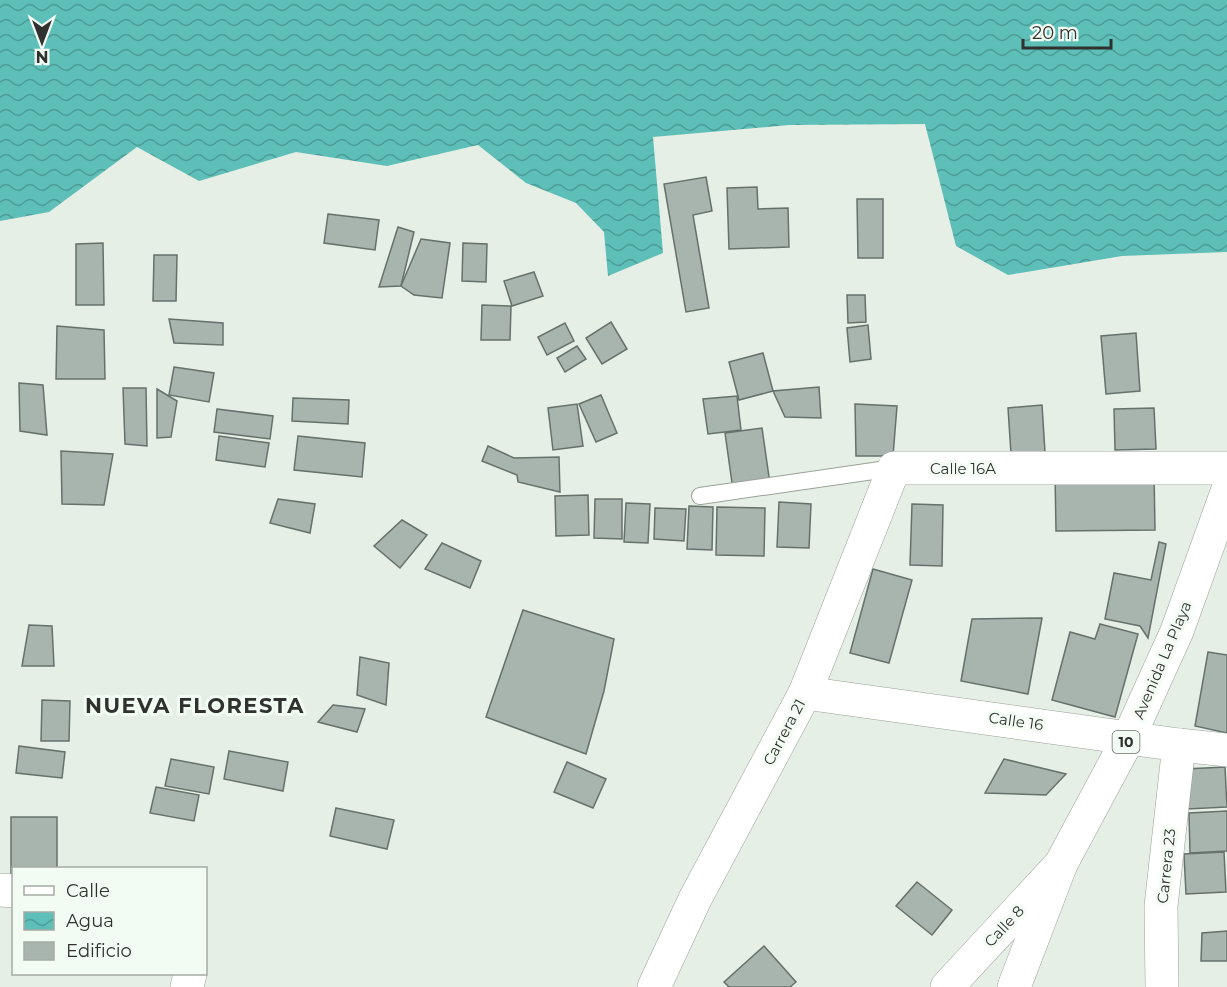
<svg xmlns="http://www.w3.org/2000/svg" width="1227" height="987" font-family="Montserrat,sans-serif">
<defs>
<pattern id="water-waves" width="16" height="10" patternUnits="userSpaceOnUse" patternTransform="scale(1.5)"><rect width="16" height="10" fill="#5dbfb8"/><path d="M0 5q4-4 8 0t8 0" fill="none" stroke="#4d9c96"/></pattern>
</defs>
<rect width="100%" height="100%" fill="#e6efe5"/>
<polygon fill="url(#water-waves)" points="0,0 1227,0 1227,252 1122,256 1008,275 956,246 925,124 789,125 653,137 663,253 608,276 604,232 576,203 526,183 478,145 387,166 296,152 199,181 137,147 49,212 0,221"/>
<g fill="#a8b4ae" stroke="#66716c" stroke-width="1.5">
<polygon points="706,177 712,211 693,215 709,308 686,312 664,184"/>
<polygon points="757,187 758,209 788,208 789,247 729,249 727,188"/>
<polygon points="857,199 883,199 883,258 858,258"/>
<polygon points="328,214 379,220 375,250 324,243"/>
<polygon points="398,227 414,232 401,286 379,287"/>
<polygon points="421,239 450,243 442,298 414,295 401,286"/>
<polygon points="103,243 104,305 76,305 76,244"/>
<polygon points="463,243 487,244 486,282 462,281"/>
<polygon points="154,255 177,255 176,301 153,301"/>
<polygon points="534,272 543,296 512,306 504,281"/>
<polygon points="847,295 865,295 866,322 848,323"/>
<polygon points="482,305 511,306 510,340 481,340"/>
<polygon points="169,319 223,323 223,345 174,343"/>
<polygon points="611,322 627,349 602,364 586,338"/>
<polygon points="565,323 574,341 547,355 538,337"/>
<polygon points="868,325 871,359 850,362 847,328"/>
<polygon points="57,326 104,330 105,379 56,379"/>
<polygon points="1136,333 1140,391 1106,394 1101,336"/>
<polygon points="577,346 586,359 565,372 557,358"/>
<polygon points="763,353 773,391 739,400 729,362"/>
<polygon points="174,367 214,373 209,402 169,395"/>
<polygon points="19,383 43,385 47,435 20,431"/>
<polygon points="819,387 821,418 785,417 773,391"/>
<polygon points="123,388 146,388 147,446 125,444"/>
<polygon points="157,389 177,401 171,437 157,438"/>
<polygon points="601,395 617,433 596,442 579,404"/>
<polygon points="737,396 741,430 708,434 703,399"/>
<polygon points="293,398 349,400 348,424 292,421"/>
<polygon points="577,404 583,446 553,450 548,408"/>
<polygon points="855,404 897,406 893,456 856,456"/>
<polygon points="1042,405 1045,452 1011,454 1008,408"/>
<polygon points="1154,408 1156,449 1115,450 1114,409"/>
<polygon points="217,409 273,416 270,439 214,432"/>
<polygon points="762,428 770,484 733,490 725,433"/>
<polygon points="219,436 269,443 265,467 216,460"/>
<polygon points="298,436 365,443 362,477 294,470"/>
<polygon points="488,446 514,458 559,457 560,492 518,482 517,475 482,461"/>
<polygon points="61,451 113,454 104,505 62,504"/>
<polygon points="1154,471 1155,530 1056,531 1055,473"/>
<polygon points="588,495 589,535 556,536 555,496"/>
<polygon points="278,499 315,504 310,533 270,523"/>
<polygon points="595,499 622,499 622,539 594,538"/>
<polygon points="779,502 811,504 809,548 777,547"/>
<polygon points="626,503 650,504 648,543 624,542"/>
<polygon points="912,504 943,505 942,566 910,565"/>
<polygon points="689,506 713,507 712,550 687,549"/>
<polygon points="717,507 765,508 764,556 716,555"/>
<polygon points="655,508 686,509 684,541 654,539"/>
<polygon points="402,520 427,535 400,568 374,546"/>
<polygon points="1159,542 1166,544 1148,638 1140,626 1105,619 1114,573 1151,580"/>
<polygon points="442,543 481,561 470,588 425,569"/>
<polygon points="873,569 912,580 889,663 850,653"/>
<polygon points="523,610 614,639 604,691 586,754 486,717"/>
<polygon points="1042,618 1028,694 961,681 972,619"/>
<polygon points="1100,624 1138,634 1115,717 1052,700 1070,632 1095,639"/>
<polygon points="29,625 52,626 54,666 22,666"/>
<polygon points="1208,652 1227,655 1227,733 1195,726"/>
<polygon points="360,657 389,663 386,705 357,695"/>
<polygon points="42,700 70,701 69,741 41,741"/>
<polygon points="333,705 365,709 357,732 318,722"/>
<polygon points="19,746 65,752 62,778 16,773"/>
<polygon points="229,751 288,762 283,791 224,779"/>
<polygon points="171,759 214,767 209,794 165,786"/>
<polygon points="1004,759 1066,774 1046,795 985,793"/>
<polygon points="567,762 606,779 593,808 554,792"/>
<polygon points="1225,767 1227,807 1187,809 1185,769"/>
<polygon points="156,787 199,795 194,821 150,813"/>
<polygon points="336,808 394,820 387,849 330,836"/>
<polygon points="1227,811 1227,851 1190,853 1189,813"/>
<polygon points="11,817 57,817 57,868 14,868 14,881 11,881"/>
<polygon points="1224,852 1226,892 1186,894 1184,854"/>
<polygon points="917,882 952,910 932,935 896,906"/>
<polygon points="1227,931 1227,961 1201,961 1202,933"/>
<polygon points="764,946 796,982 790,987 729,987 724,982"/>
</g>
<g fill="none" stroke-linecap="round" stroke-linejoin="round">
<defs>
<polyline id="lane" points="700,496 894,468"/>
<g id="street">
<polyline points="805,693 1179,745 1227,750"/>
<polyline points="0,890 14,891"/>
<polyline points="187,987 190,974"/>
<polyline points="654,987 695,899 805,693 894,468 1227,468"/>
<polyline points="1162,987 1161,906 1179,745"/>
</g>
<polyline id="secondary" points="947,987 1061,864"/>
<polyline id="primary" points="1014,987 1061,864 1129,737 1177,631 1227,492"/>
</defs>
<use href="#lane" stroke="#9aa299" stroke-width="18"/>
<use href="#street" stroke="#9aa299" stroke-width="34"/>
<use href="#secondary" stroke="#9aa299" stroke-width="34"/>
<use href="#primary" stroke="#9aa299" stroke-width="34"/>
<use href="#lane" stroke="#fff" stroke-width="16"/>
<use href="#street" stroke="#fff" stroke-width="33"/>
<use href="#secondary" stroke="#fff" stroke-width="33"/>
<use href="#primary" stroke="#fff" stroke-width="33"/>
</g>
<g text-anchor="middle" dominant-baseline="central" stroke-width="6" stroke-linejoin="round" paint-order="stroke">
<rect fill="#f3fcf2" stroke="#6a6f6a" stroke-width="1.5" x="1112.5" y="731" width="27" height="22" rx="4.5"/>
<g font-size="14" font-weight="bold" fill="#2f322f">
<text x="1126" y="742">10</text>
</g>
<g font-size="15" fill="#2f322f" stroke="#f3fcf2">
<text x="963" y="468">Calle 16A</text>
<text transform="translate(1162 660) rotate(-67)">Avenida La Playa</text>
<text transform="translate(1016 721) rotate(8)">Calle 16</text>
<text transform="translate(784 732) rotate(-62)">Carrera 21</text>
<text transform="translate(1166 866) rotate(-84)">Carrera 23</text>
<text transform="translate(1004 926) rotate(-47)">Calle 8</text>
</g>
<g font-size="21" font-weight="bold" letter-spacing="1.5" fill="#2f322f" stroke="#f3fcf2">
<text x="195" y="705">NUEVA FLORESTA</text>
</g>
</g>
<rect x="12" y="867" width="195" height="108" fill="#f3fcf2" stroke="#a5aba4" stroke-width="1.5"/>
<rect x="24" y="886" width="30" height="9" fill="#ffffff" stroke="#a5aba4" stroke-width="1.5"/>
<text x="66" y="897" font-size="18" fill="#2f322f">Calle</text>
<rect x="24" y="912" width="30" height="18" fill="url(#water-waves)" stroke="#a5aba4" stroke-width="1.5"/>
<text x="66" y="927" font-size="18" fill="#2f322f">Agua</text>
<rect x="24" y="942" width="30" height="18" fill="#a8b4ae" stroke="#a5aba4" stroke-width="1.5"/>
<text x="66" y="957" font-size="18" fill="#2f322f">Edificio</text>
<g transform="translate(42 42) rotate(180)" stroke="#f3fcf2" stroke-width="4.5" paint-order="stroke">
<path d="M0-4.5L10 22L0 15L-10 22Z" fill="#2f322f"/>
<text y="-9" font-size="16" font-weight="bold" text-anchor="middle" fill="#2f322f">N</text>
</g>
<path d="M1023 39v9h88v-9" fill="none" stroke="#2f322f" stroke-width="3"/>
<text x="1032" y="39" font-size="18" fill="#2f322f" stroke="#f3fcf2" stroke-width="4.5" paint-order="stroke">20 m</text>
</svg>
